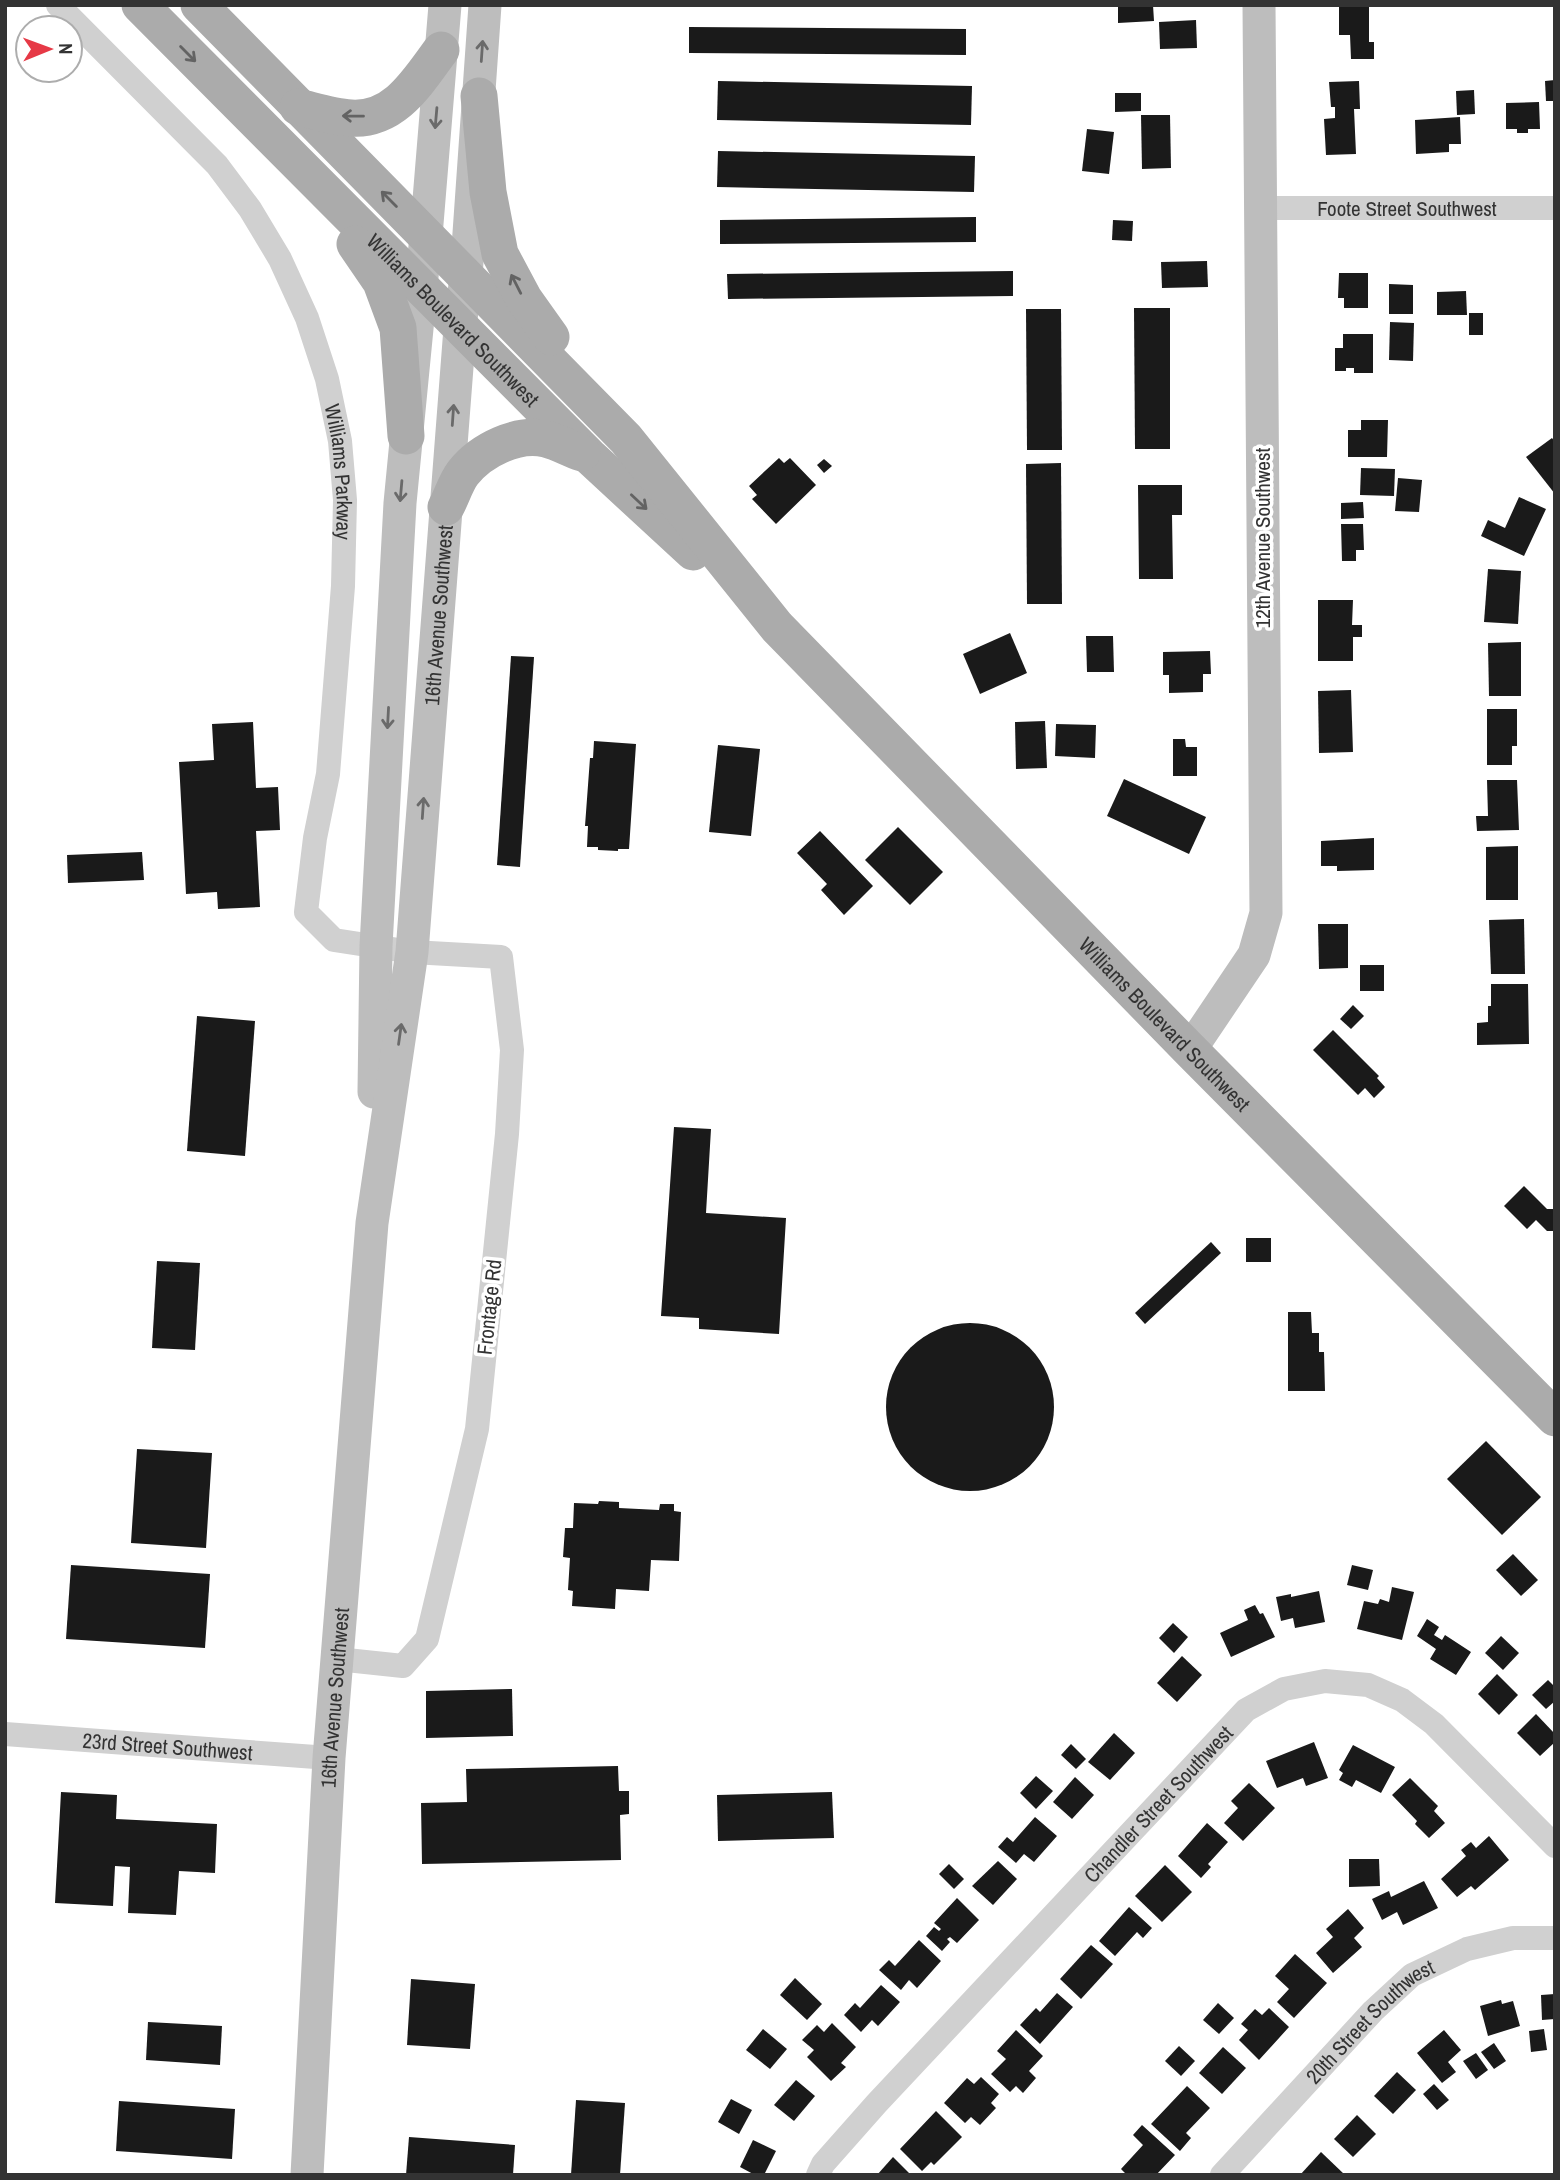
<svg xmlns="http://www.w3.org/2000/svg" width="1560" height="2180" font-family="'Archivo Narrow',sans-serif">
<rect width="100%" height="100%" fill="#fff"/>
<g fill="#1a1a1a">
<polygon points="1118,5 1153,5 1154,21 1118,23"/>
<polygon points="1339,5 1369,5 1369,42 1374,42 1374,59 1351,59 1350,35 1339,35"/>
<polygon points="1196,20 1197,48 1160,49 1159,22"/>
<polygon points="689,27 966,29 966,55 689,53"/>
<polygon points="1555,80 1555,101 1546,101 1545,81"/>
<polygon points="718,81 972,86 971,125 717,120"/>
<polygon points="1359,81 1360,109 1354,109 1356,154 1326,155 1324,119 1335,118 1335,107 1331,107 1329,82"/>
<polygon points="1474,90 1475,114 1457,115 1456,91"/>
<polygon points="1115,93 1141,93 1141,111 1115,112"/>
<polygon points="1539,102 1540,129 1528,129 1528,133 1517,133 1517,129 1506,129 1506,103"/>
<polygon points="1141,115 1170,115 1171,168 1142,169"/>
<polygon points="1460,117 1461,144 1449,144 1449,152 1416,154 1415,120"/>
<polygon points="1087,129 1114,132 1109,174 1082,171"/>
<polygon points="718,151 975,156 974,192 717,187"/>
<polygon points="976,217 976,242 720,244 720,220"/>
<polygon points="1113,220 1133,221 1132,241 1112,240"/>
<polygon points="1207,261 1208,287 1162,288 1161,262"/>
<polygon points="1013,271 1013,296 728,299 727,274"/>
<polygon points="1339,273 1368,273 1368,308 1344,308 1344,298 1338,298"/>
<polygon points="1389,284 1413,285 1413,314 1389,314"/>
<polygon points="1466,291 1467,315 1437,315 1437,292"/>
<polygon points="1134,308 1170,308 1170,449 1135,449"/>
<polygon points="1026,309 1061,309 1062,450 1027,450"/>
<rect x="1469" y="313" width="14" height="22"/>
<polygon points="1390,322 1414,323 1413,361 1389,360"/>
<polygon points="1343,334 1373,334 1373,373 1354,373 1354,368 1346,368 1346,371 1335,371 1335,348 1343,348"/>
<polygon points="1361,420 1388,420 1387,457 1348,457 1348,430 1361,430"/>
<polygon points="1552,438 1555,442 1555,494 1526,457"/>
<polygon points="779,458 784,463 790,458 816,485 776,524 752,499 757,495 749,486"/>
<polygon points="824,459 832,466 824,473 817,465"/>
<polygon points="1061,463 1062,604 1027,604 1026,464"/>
<polygon points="1361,468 1395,469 1394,496 1360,495"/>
<polygon points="1398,478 1422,480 1419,512 1395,511"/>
<polygon points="1138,485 1182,485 1182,515 1172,515 1173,579 1139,579"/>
<polygon points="1519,497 1546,509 1524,556 1481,536 1488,520 1505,528"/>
<polygon points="1363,502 1364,518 1341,519 1341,503"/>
<polygon points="1341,524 1363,524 1364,550 1356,550 1356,561 1342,561"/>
<polygon points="1488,569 1521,571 1518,624 1484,622"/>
<polygon points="1318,600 1353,600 1352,625 1362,625 1362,637 1353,637 1353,661 1318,661"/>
<polygon points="1010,633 1027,673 980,694 963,654"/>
<polygon points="1086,636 1113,636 1114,672 1087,672"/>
<polygon points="1521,642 1521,696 1489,696 1488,643"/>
<polygon points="1210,651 1211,674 1203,674 1203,692 1169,693 1169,675 1163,675 1163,652"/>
<polygon points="511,656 534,657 520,867 497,865"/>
<polygon points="1351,690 1353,752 1319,753 1318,691"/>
<polygon points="1487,709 1517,709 1517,746 1512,746 1512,765 1487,765"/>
<polygon points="1045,721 1047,768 1016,769 1015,722"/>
<polygon points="253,722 256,788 278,787 280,830 256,831 260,907 218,909 217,892 186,894 179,762 214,760 212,724"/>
<polygon points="1056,724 1096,725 1095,758 1055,756"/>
<polygon points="1173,739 1185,739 1186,747 1197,747 1197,776 1173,776"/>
<polygon points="594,741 636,744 629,849 618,849 618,851 598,850 598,847 587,847 588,826 585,826 590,758 593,758"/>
<polygon points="718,745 760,749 751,836 709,832"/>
<polygon points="1124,779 1206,817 1189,854 1107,816"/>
<polygon points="1487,780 1517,780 1519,830 1477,831 1476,816 1488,816"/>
<polygon points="898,827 943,872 910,905 865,860"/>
<polygon points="820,831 873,886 844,915 821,890 827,884 797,853"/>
<polygon points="1374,838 1374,870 1337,871 1337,866 1321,866 1321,841"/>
<polygon points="1518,846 1518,900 1486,900 1486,847"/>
<polygon points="142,852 144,880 68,883 67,855"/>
<polygon points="1524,919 1525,974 1491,974 1489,920"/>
<polygon points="1318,924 1348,924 1348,968 1319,969"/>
<rect x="1360" y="965" width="24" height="26"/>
<polygon points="1491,984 1528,984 1529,1044 1477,1045 1477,1023 1488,1022 1488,1006 1491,1006"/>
<polygon points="1353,1005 1364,1016 1351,1029 1340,1019"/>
<polygon points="197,1016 255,1021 245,1156 187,1151"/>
<polygon points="1333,1030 1379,1076 1377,1078 1385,1087 1374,1098 1365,1088 1358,1095 1313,1050"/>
<polygon points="674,1127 711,1129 706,1213 786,1218 779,1334 699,1329 699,1318 661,1316"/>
<polygon points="1524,1186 1547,1209 1555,1209 1555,1231 1547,1231 1536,1220 1527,1229 1504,1206"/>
<rect x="1246" y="1238" width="25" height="24"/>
<polygon points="1211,1242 1221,1253 1145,1324 1135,1313"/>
<polygon points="157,1261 200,1263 195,1350 152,1348"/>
<polygon points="1288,1312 1311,1312 1312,1333 1319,1333 1319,1352 1324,1352 1325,1391 1288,1391"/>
<circle cx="970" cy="1407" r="84"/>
<polygon points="1486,1441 1541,1497 1502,1535 1447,1479"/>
<polygon points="137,1449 212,1453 206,1548 131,1543"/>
<polygon points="599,1501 619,1502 619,1508 659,1510 660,1504 674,1504 674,1511 681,1512 679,1561 651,1560 649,1591 616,1589 615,1609 572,1606 573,1591 568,1590 570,1558 563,1557 565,1528 573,1528 574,1503 598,1504"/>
<polygon points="1513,1554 1538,1580 1521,1596 1496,1570"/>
<polygon points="71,1565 210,1574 205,1648 66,1639"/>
<polygon points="1352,1565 1373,1570 1368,1590 1347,1585"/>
<polygon points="1392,1587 1414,1592 1402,1640 1357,1629 1364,1601 1378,1604 1380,1599 1389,1602"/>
<polygon points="1319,1591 1325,1622 1295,1628 1293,1618 1281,1621 1276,1597 1291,1594 1291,1597"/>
<polygon points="1255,1605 1260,1614 1263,1613 1275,1637 1231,1657 1220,1633 1248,1620 1244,1610"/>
<polygon points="1427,1619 1439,1627 1434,1635 1442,1640 1445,1635 1471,1652 1456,1675 1430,1659 1436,1649 1417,1636"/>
<polygon points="1173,1623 1188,1637 1174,1653 1159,1638"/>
<polygon points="1501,1636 1519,1653 1503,1670 1485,1653"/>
<polygon points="1182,1656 1202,1675 1177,1702 1157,1683"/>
<polygon points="1497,1674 1518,1695 1499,1715 1478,1694"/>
<polygon points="1548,1680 1555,1687 1555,1701 1546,1709 1532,1695"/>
<polygon points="512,1689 513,1736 426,1738 426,1691"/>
<polygon points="1536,1714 1555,1734 1555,1742 1540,1756 1517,1733"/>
<polygon points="1114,1733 1135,1753 1110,1780 1088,1762"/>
<polygon points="1314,1742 1328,1778 1306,1786 1303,1778 1277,1788 1266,1761"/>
<polygon points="1071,1744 1086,1759 1076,1769 1061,1755"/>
<polygon points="1353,1745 1395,1767 1381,1793 1356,1780 1352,1787 1339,1780 1343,1773 1339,1770"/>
<polygon points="618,1766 619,1791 629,1791 629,1814 620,1815 621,1860 422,1864 421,1803 467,1802 466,1769"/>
<polygon points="1036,1776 1053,1791 1036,1809 1020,1793"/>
<polygon points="1075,1777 1094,1795 1072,1819 1053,1802"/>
<polygon points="1410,1778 1438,1806 1434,1811 1445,1823 1429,1838 1415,1824 1417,1821 1392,1795"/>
<polygon points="1249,1783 1275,1808 1243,1841 1224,1823 1238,1808 1231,1801"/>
<polygon points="61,1792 117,1795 116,1819 217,1824 215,1873 179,1871 176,1915 128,1913 130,1867 115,1866 113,1906 55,1903"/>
<polygon points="832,1792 834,1838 718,1841 717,1795"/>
<polygon points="1035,1817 1057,1836 1034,1862 1024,1854 1016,1863 998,1847 1007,1837 1013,1842"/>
<polygon points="1207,1823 1228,1842 1208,1864 1211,1867 1201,1878 1178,1856"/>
<polygon points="1489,1836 1509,1860 1475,1890 1471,1886 1457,1897 1441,1879 1466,1856 1461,1850 1471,1842 1476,1848"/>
<polygon points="1349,1859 1379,1859 1380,1886 1349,1887"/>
<polygon points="998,1861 1017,1879 993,1905 972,1886"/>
<polygon points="949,1864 964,1879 954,1889 939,1874"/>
<polygon points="1165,1865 1192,1892 1162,1922 1135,1896"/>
<polygon points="1424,1881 1438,1908 1403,1925 1397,1912 1382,1920 1372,1899 1389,1891 1391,1897"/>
<polygon points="957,1898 979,1920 957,1943 950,1937 947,1939 950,1942 942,1951 926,1936 934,1927 939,1931 941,1929 934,1923"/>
<polygon points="1129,1907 1152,1928 1143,1938 1137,1932 1115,1956 1099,1941"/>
<polygon points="1348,1909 1364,1928 1354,1938 1362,1947 1333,1973 1316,1953 1333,1937 1326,1929"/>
<polygon points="919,1940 941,1961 917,1988 909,1980 901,1990 879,1970 889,1960 895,1966"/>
<polygon points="1091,1945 1113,1964 1081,1999 1060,1979"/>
<polygon points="1295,1954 1327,1983 1294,2018 1277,2002 1289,1989 1275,1976"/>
<polygon points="795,1978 822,2004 807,2020 780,1995"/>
<polygon points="411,1979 475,1984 470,2049 407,2045"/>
<polygon points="881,1985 900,2002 878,2026 872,2020 861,2032 844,2015 855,2003 860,2008"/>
<polygon points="1057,1993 1073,2007 1040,2044 1020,2025 1036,2008 1040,2012"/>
<polygon points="1555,1994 1555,2019 1542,2020 1541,1995"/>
<polygon points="1501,2000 1502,2004 1513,2001 1520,2026 1488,2036 1480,2006"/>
<polygon points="1218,2003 1234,2018 1219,2034 1203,2020"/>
<polygon points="1269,2008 1289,2027 1259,2060 1239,2040 1248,2030 1241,2024 1255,2009 1262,2015"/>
<polygon points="148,2022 222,2026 220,2065 146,2060"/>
<polygon points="832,2023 856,2047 841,2063 846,2067 831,2081 807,2057 814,2050 802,2040 817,2025 824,2032"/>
<polygon points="763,2029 787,2049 770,2069 746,2050"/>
<polygon points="1544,2029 1547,2050 1531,2052 1529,2031"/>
<polygon points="1016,2030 1043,2056 1029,2071 1036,2078 1023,2093 1016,2086 1010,2092 991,2074 1006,2059 997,2051"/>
<polygon points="1444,2030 1461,2050 1448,2062 1456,2072 1442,2083 1417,2053"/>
<polygon points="1494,2043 1506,2061 1494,2069 1481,2052"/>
<polygon points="1179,2046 1195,2061 1181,2076 1165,2061"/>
<polygon points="1223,2047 1246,2068 1222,2094 1199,2073"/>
<polygon points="1476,2053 1488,2070 1476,2079 1463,2061"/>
<polygon points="1397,2072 1416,2090 1393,2114 1374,2096"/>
<polygon points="981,2077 999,2094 991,2103 996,2108 980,2125 971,2117 965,2123 944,2103 967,2078 974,2084"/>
<polygon points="796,2080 815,2096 794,2121 774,2105"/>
<polygon points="1434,2084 1449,2100 1437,2110 1423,2094"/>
<polygon points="1187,2086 1210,2108 1186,2133 1191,2138 1180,2151 1151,2124"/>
<polygon points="731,2099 752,2110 739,2134 718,2122"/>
<polygon points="576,2100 625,2103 620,2175 571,2175"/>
<polygon points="119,2101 235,2109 232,2159 116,2151"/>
<polygon points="936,2111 962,2137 934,2165 931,2162 922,2171 900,2149"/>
<polygon points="1357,2115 1376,2134 1353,2157 1334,2139"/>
<polygon points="1142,2125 1175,2155 1156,2175 1127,2175 1121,2169 1143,2145 1133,2135"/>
<polygon points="409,2137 515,2145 513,2175 406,2175"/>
<polygon points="753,2140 776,2151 764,2175 755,2175 740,2167"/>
<polygon points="1321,2152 1345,2175 1300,2175"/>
<polygon points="893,2157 911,2175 877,2175"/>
</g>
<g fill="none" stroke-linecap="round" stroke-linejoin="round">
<g stroke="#d0d0d0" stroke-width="24">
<path id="s1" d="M58,5L217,165L250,209L280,259L307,318L327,379L340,441L345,500L343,586L328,774L315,838L306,912L334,940L412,952L501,957L512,1050L507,1134L477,1429L427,1639L403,1666L337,1659"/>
<path id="s2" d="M1260,208H1555"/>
<path id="s3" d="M5,1734L329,1758"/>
<path id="s4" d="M818,2175L823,2164L877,2103L1246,1710L1284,1689L1325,1681L1368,1685L1402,1700L1434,1724L1555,1846"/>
<path id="s5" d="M1222,2175L1373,2011L1412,1975L1467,1949L1513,1938H1555"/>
</g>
<g stroke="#bdbdbd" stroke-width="33">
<polyline points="1190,1050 1254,955 1266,913 1259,5"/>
<polyline points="374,1092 376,946 400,503 426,236 445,5"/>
<path id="s6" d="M307,2175L329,1758L372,1223L412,952L460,328L466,276L485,5"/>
</g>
<g stroke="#ababab" stroke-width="37">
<path id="s7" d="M140,5L589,456L693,552"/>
<path id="s8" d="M199,5L626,439L777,627L1190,1050L1555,1418"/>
<polyline points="479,96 488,192 500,254 524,299 551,337"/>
<path d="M298,107C315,111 333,117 351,118C395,121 418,81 441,50"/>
<polyline points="355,244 381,282 398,328 406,436"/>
<path d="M446,507C452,496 456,482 463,473C481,450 518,432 546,439C558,442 570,449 582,453"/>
</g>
</g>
<defs><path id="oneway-shaft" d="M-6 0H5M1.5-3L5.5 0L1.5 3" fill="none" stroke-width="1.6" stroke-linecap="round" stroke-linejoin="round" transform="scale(1.75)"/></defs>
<g stroke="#6a6a6a">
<use href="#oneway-shaft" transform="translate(482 51) rotate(-86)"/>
<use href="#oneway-shaft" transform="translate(436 118) rotate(95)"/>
<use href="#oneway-shaft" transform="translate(453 415) rotate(-86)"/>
<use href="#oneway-shaft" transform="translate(401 491) rotate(95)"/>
<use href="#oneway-shaft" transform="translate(388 718) rotate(93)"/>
<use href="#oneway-shaft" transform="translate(423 808) rotate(-86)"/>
<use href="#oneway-shaft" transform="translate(400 1034) rotate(-82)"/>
</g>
<g stroke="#636363">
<use href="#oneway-shaft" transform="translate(188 54) rotate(45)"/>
<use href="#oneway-shaft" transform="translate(353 116) rotate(-179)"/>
<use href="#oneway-shaft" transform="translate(389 199) rotate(-135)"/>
<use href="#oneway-shaft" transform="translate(516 284) rotate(-117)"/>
<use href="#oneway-shaft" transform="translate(639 502) rotate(43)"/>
</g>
<g text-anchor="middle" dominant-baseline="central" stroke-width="7" stroke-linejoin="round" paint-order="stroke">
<g font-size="21" fill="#333" stroke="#fff">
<text stroke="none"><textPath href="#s2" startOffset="147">Foote Street Southwest</textPath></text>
<text stroke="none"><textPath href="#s7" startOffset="444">Williams Boulevard Southwest</textPath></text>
<text stroke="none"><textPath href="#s1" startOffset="562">Williams Parkway</textPath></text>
<text transform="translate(1262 538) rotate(-90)">12th Avenue Southwest</text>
<text stroke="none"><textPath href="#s6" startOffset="1566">16th Avenue Southwest</textPath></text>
<text stroke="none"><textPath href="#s8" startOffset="1405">Williams Boulevard Southwest</textPath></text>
<text transform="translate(489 1307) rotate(-84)">Frontage Rd</text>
<text stroke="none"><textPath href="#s6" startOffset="478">16th Avenue Southwest</textPath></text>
<text stroke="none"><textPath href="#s3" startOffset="163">23rd Street Southwest</textPath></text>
<text stroke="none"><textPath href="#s4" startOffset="504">Chandler Street Southwest</textPath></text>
<text stroke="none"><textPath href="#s5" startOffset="214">20th Street Southwest</textPath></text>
</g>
</g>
<rect width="1560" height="2180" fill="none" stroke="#333333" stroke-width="14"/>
<g transform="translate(49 49) rotate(89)"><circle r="33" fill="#ffffff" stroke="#adadad" stroke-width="2"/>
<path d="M0-5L12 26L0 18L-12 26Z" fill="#e63946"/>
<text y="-10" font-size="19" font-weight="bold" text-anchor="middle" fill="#333333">N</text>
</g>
</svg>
